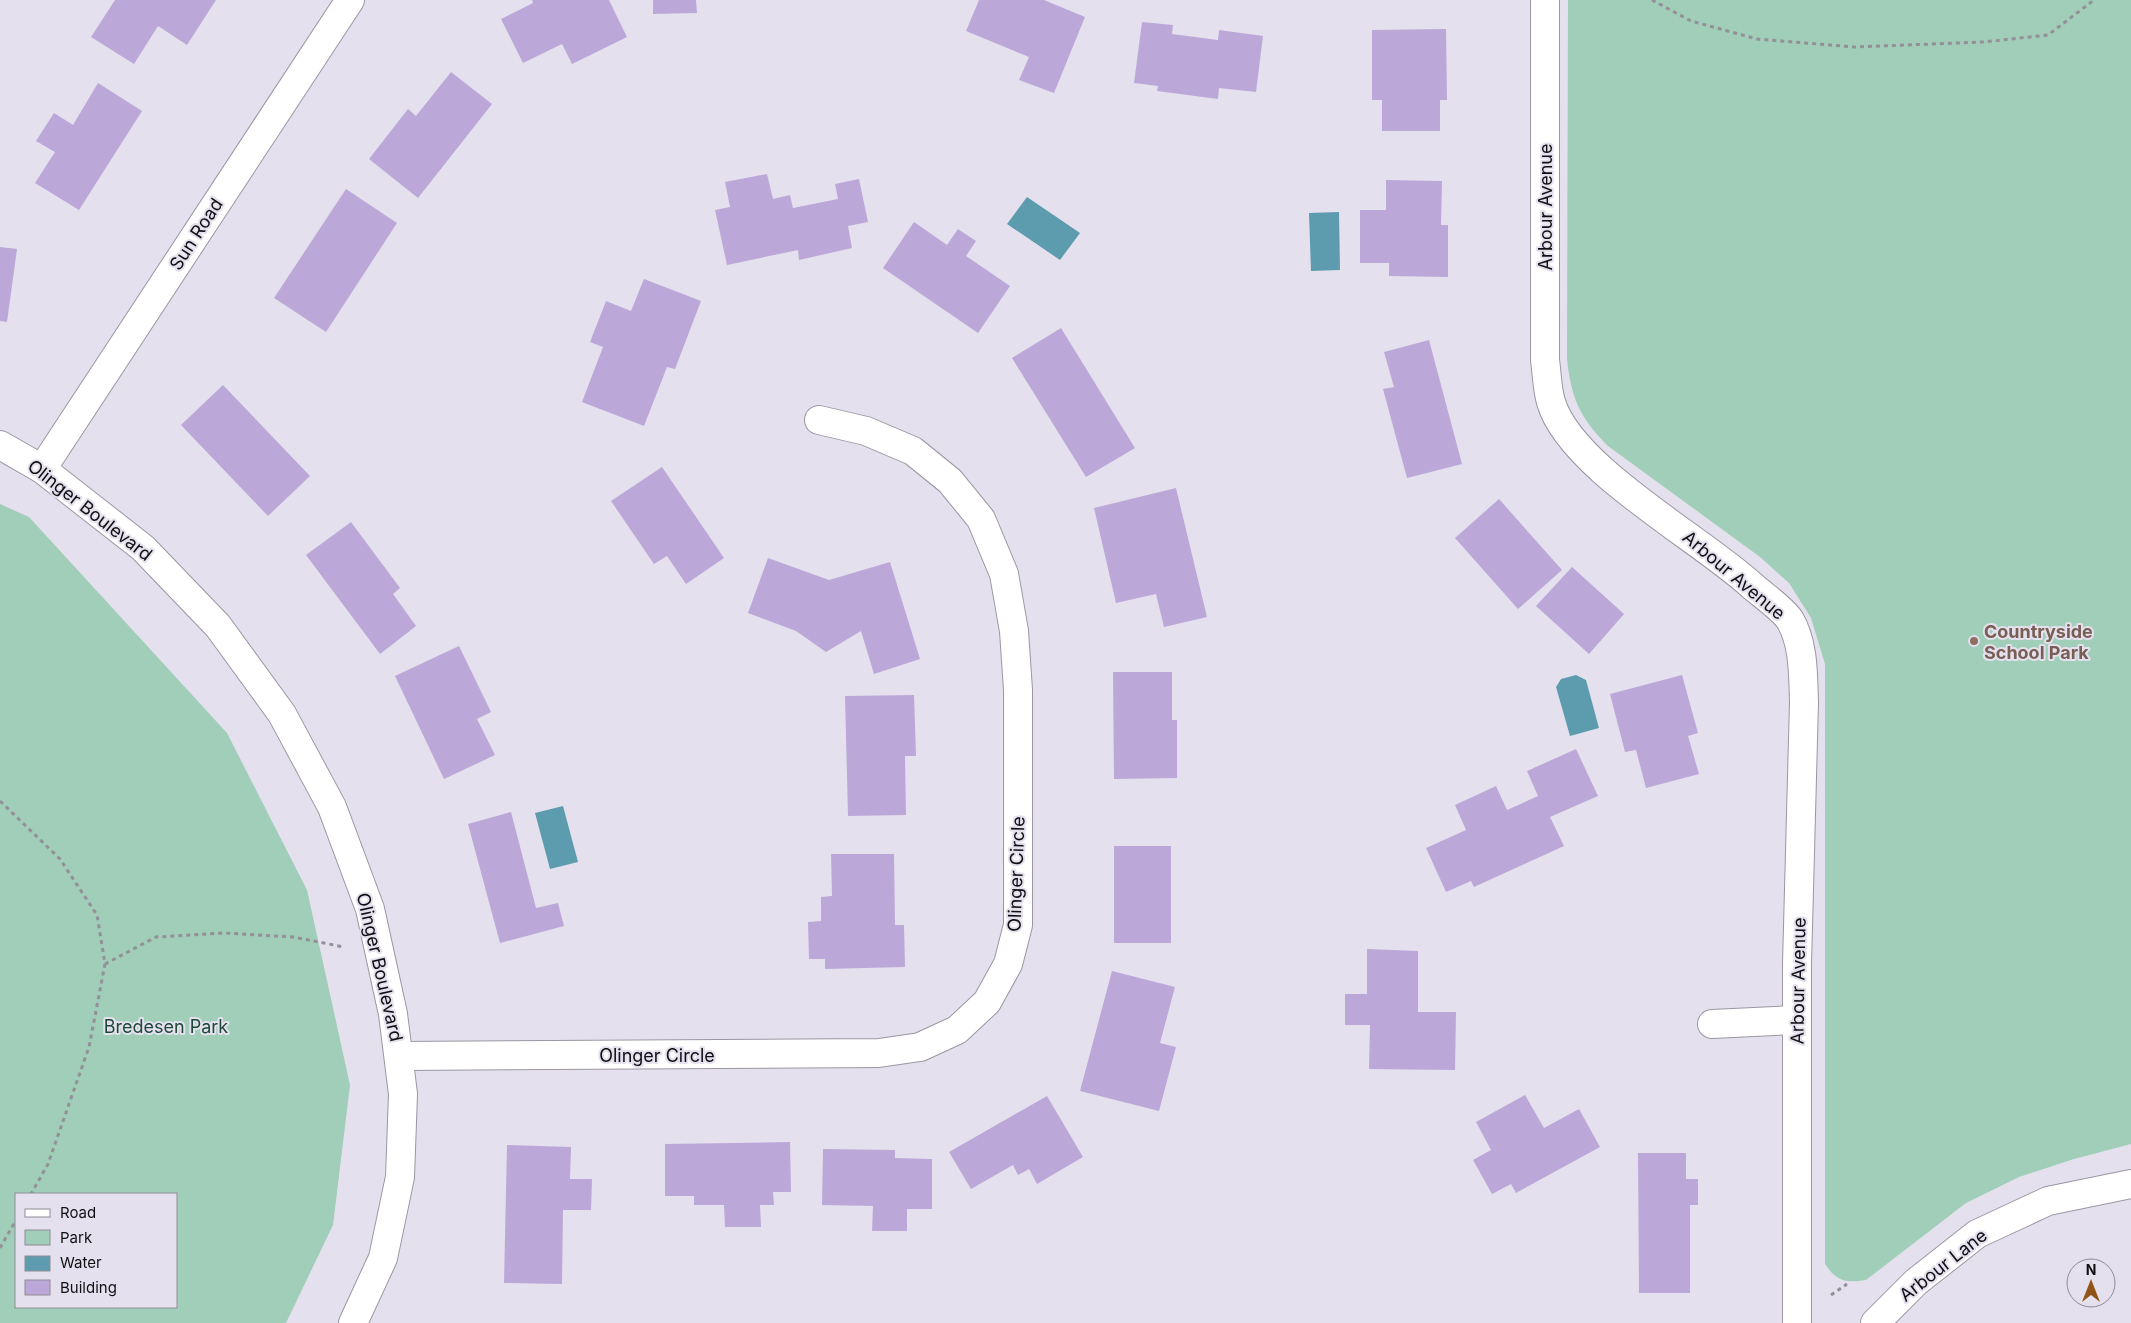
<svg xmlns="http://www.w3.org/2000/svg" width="2131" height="1323" font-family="Inter,sans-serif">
<rect width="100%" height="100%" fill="#e5e0ed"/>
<g fill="#a0ceb8" fill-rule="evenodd">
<path d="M1568,0H2131V1144L2074,1159L2019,1177L1966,1203L1866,1280C1846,1283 1837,1282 1825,1264V664L1811,618L1789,583L1760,557L1608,446C1580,418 1571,398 1567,359Z"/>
<path d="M0,504L29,517L227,733L307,890L350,1085L333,1225L286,1323H0ZM176,1194V1307H16V1194Z"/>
</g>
<g fill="#5d9caf">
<polygon points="1027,197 1080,233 1060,260 1007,224"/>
<polygon points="1339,212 1340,270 1311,271 1309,213"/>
<polygon points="1576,675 1586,680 1599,728 1570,736 1556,687 1561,679"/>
<polygon points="563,806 578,862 550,869 535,813"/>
</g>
<g fill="#bba8d8">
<polygon points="115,0 216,0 187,45 158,26 134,64 91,37"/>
<polygon points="532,0 609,0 627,37 572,64 562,44 523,63 501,19 533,3"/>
<polygon points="653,0 696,0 697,13 653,14"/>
<polygon points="979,0 1044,0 1085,17 1054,93 1019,80 1029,57 966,31"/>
<polygon points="1142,22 1173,25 1172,34 1218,40 1219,30 1263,36 1256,92 1219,88 1218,99 1157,91 1158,86 1134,83"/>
<polygon points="1446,29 1447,100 1440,100 1440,131 1382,131 1382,100 1372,100 1372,30"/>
<polygon points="451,72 492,104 418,198 369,159 408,109 416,116"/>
<polygon points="98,83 142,111 79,210 35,183 55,152 36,141 54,113 73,125"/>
<polygon points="767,174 773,199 790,195 793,208 838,199 835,184 859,179 868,222 848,226 852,248 799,260 798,250 727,265 715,210 730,207 725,182"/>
<polygon points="1386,180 1442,181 1441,225 1448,225 1448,277 1389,276 1389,263 1360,263 1360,210 1386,210"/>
<polygon points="346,189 397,223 326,332 274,298"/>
<polygon points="914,222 947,245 958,229 976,241 966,256 1010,286 978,333 883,268"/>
<polygon points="0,247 17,249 7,322 0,321"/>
<polygon points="644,279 701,301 675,369 667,367 644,426 582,402 603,347 590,342 606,301 631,311"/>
<polygon points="1061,328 1135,448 1086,477 1012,358"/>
<polygon points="1429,340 1462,464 1407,478 1383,389 1394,387 1384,352"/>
<polygon points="223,385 310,476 268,516 181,425"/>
<polygon points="662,467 724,558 686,584 667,556 654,564 611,501"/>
<polygon points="1176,488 1207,617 1164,627 1156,594 1116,603 1094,508"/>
<polygon points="1499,499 1562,570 1518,609 1455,538"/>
<polygon points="351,522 400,588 393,594 416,626 380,654 306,555"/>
<polygon points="768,558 829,580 890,562 920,659 874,674 861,631 826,652 796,631 748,613"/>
<polygon points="1572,567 1624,614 1589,654 1536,606"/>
<polygon points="459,646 491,712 477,719 495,755 444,779 395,676"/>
<polygon points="1113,672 1172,672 1172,720 1177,720 1177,778 1114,779"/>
<polygon points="1682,675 1698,733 1688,736 1699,774 1646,788 1636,750 1625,752 1610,694"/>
<polygon points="914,695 916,756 905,756 906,815 848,816 845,696"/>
<polygon points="1576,749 1598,796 1550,817 1564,846 1474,887 1471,881 1446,892 1426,848 1466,830 1455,805 1496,786 1507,810 1538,796 1527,771"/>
<polygon points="511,812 536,908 558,903 564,926 500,943 468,824"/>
<rect x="1114" y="846" width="57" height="97"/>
<polygon points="831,854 894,854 895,925 904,925 905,967 825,969 825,959 809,959 808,922 821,921 821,897 832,896"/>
<polygon points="1367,949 1418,951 1418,1012 1456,1012 1455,1070 1369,1069 1370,1025 1345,1025 1345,994 1367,994"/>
<polygon points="1112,971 1175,987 1160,1043 1176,1047 1159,1111 1080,1091"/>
<polygon points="1525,1095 1544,1128 1579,1109 1600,1147 1516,1193 1511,1184 1492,1194 1473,1160 1491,1150 1476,1122"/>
<polygon points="1047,1096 1083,1157 1037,1184 1029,1169 1018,1175 1013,1165 971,1189 949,1152"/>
<polygon points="790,1142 791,1192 773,1192 774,1205 760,1205 761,1227 725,1227 724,1205 694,1205 694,1196 665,1196 665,1144"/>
<polygon points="507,1145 571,1147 570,1179 592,1179 591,1210 563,1210 562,1284 504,1283"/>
<polygon points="823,1149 895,1150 895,1158 932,1159 932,1209 907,1209 907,1231 872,1231 873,1206 822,1205"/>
<polygon points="1638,1153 1686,1153 1686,1179 1698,1179 1698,1205 1690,1205 1690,1293 1639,1293"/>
</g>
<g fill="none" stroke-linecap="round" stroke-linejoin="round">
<defs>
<g id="minor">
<path d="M1545,0V360C1547,374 1547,389 1551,402C1570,467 1698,537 1750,584C1761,594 1783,609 1790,620C1804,644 1803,675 1804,702L1797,964V1323"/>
<polyline points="0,445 42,469 143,548 218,626 282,714 332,807 370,909 393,1014 403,1094 400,1177 383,1258 353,1323"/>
<polyline points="42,469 350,0"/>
<polyline points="1712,1024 1796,1020"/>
<polyline points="400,1056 879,1053 920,1047 957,1030 987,1002 1008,964 1018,925 1018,690 1014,631 1004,574 981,519 950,481 913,451 866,431 819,420"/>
<polyline points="1875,1323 1916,1282 1977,1234 2048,1201 2131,1184"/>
</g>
</defs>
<use href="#minor" stroke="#9b96a2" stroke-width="30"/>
<g stroke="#939099" stroke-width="3" stroke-dasharray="4 4" stroke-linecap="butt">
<polyline points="1652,0 1691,21 1757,39 1854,47 1983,42 2048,35 2094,0"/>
<polyline points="0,801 60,859 97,915 105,964 89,1047 48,1164 31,1194"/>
<polyline points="105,964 156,937 224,933 293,937 344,947"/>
<polyline points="0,1248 16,1220"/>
<polyline points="1831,1295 1847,1284"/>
</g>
<use href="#minor" stroke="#fff" stroke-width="28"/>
</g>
<circle fill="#8d6e63" stroke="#e5e0ed" stroke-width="2" cx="1974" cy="641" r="5"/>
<g text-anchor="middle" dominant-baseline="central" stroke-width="4" stroke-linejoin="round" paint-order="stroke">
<g font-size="18" fill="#100f13" stroke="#e5e0ed">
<text transform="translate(1545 207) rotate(-90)">Arbour Avenue</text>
<text transform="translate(196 234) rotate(-57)">Sun Road</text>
<text transform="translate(90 510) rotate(38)">Olinger Boulevard</text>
<text transform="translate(1734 575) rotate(40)">Arbour Avenue</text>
<text transform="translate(1016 874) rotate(-88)">Olinger Circle</text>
<text transform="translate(380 967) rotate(77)">Olinger Boulevard</text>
<text transform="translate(1798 981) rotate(-89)">Arbour Avenue</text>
<text x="657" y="1055">Olinger Circle</text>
<text transform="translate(1943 1265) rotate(-38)">Arbour Lane</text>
</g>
<g font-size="18" font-weight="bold" fill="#785e54" stroke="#e5e0ed" text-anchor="start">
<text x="1984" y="631">Countryside<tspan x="1984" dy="21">School Park</tspan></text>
</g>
<g font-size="18" fill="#1b4937" stroke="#e5e0ed">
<text x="166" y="1026">Bredesen Park</text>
</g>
</g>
<rect x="15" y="1193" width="162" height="115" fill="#e5e0ed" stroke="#908c96"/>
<rect x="25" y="1209" width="25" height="8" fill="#ffffff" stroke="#908c96"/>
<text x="60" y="1218" font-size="15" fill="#100f13">Road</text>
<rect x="25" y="1230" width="25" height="15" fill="#a0ceb8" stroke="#908c96"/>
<text x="60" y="1243" font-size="15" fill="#100f13">Park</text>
<rect x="25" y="1256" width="25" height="15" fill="#5d9caf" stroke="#908c96"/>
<text x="60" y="1268" font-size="15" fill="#100f13">Water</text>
<rect x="25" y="1280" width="25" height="15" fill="#bba8d8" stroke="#908c96"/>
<text x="60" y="1293" font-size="15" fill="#100f13">Building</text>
<g transform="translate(2091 1283)"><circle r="24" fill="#e5e0ed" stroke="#908c96"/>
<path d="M0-4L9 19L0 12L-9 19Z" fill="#915417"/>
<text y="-8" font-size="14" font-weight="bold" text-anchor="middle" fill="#100f13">N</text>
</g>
</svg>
